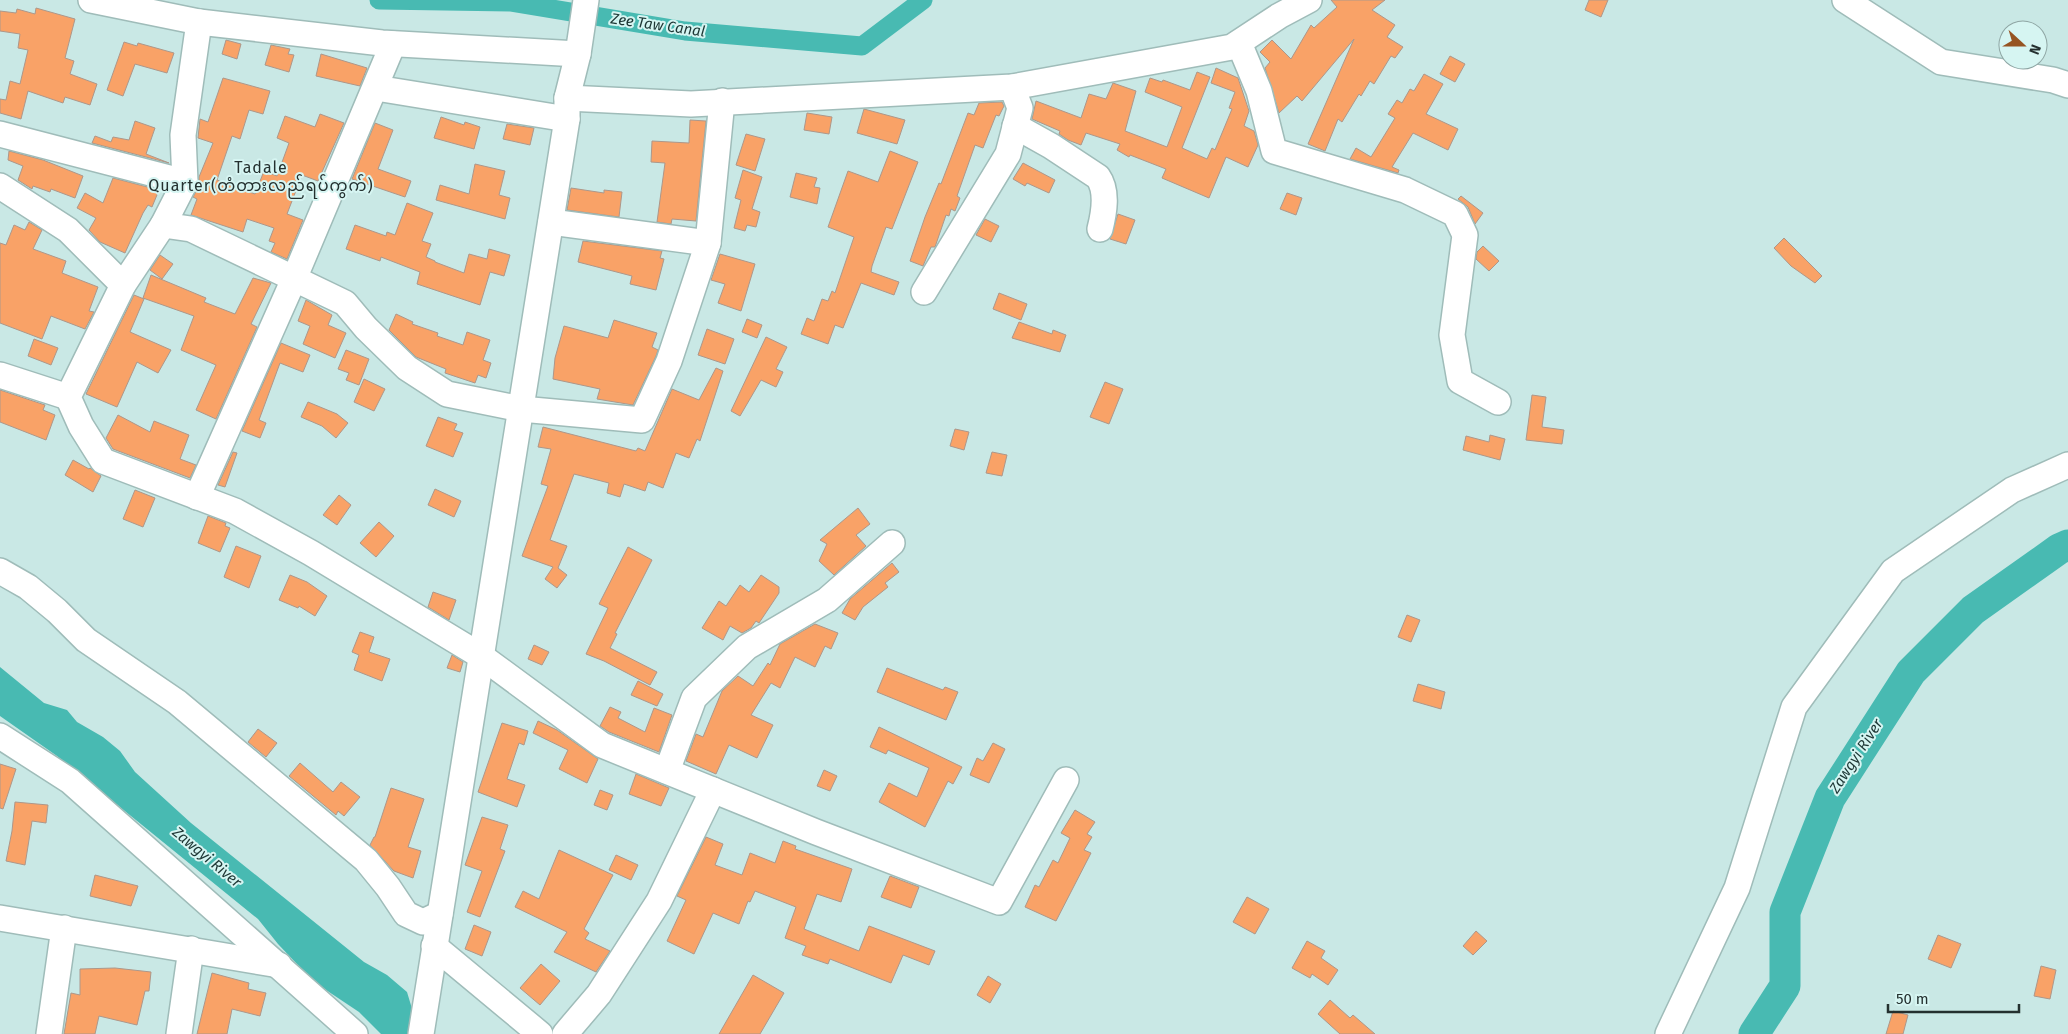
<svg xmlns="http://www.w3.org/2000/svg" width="2068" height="1034" font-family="'Fira Sans','Noto Sans Myanmar',sans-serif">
<rect width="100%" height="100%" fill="#c9e8e5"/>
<g fill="#48bab2">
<polygon points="0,667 44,703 67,710 77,722 103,737 120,751 135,772 191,823 364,962 387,975 407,992 413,1012 433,1034 381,1034 359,1012 314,982 278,944 258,919 57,756 0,716"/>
<polygon points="1775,983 1794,990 1765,1034 1744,1034"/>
</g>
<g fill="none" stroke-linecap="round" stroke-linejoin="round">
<polyline stroke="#48bab2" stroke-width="19" points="379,0 510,2 685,31 862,46 923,0"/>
<polyline stroke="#48bab2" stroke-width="31" points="1754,1034 1785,986 1785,912 1830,798 1911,672 1973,610 2059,549 2068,545"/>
</g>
<g fill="#f9a267" stroke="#ad978a">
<polygon points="1331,0 1385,0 1372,10 1395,25 1387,37 1403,47 1395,58 1391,56 1374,84 1370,81 1361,96 1359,94 1342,122 1338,119 1325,151 1308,144 1354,39 1302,101 1297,96 1279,113 1265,68 1270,62 1260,52 1272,40 1291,59 1311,25 1314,28 1337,7"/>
<polygon points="1589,0 1608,0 1601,17 1585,10"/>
<polygon points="36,8 75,19 65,58 74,61 70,74 97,84 90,105 65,97 63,103 28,91 21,119 0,113 0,99 6,100 10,81 20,84 28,50 18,48 20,34 0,31 0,11 16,13 17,9 35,14"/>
<polygon points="226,40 241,44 237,59 222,54"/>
<polygon points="124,42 137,46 138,43 174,53 167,73 135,64 123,96 107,90"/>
<polygon points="271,45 290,49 288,54 294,55 289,72 265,65"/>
<polygon points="321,54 367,68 360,86 316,76"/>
<polygon points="1450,56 1465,64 1455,82 1440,74"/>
<polygon points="1216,68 1238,78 1249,111 1244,126 1254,131 1258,145 1248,167 1226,157 1209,198 1162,178 1166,169 1130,155 1129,157 1117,150 1120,144 1086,133 1081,145 1068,140 1059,134 1060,131 1032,119 1036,101 1081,118 1089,94 1106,99 1113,83 1136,91 1125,131 1167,147 1182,107 1145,92 1150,78 1162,82 1163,80 1190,90 1197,72 1210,77 1182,148 1207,159 1212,148 1215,150 1232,109 1229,108 1235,92 1211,83"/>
<polygon points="1424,74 1443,84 1426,114 1458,129 1448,150 1413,133 1392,167 1399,170 1398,173 1350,159 1356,148 1371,157 1395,118 1388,114 1397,100 1402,103 1410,89 1414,91"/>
<polygon points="223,78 270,91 263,114 249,110 240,139 232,136 217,180 235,187 255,194 264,171 277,176 289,143 277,138 285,116 315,127 320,114 344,123 318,181 302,175 287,214 303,220 287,259 271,252 275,243 269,241 274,228 247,219 243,232 191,215 197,199 193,197 199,186 199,177 213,143 198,138 200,119 208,122"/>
<polygon points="1002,102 1004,106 999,116 996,115 983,148 975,145 957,196 960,198 955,211 951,209 949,216 946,215 935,247 931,247 923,266 910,261 925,217 939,183 941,184 968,113 974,115 979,103"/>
<polygon points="864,109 905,120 897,144 857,133"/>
<polygon points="807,113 832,117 829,134 804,130"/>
<polygon points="441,117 464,125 465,122 480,127 474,149 434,138"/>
<polygon points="690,120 706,121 696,221 672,219 671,224 657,222 665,163 651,162 652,141 689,143"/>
<polygon points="135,121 155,128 146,154 169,163 92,143 95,136 111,142 113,137 129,140"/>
<polygon points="375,123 393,130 378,169 411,181 405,197 352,179"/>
<polygon points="507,124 534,128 530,145 503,139"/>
<polygon points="746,134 765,139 755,171 736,165"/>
<polygon points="9,151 43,160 83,176 75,198 51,189 50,192 33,186 32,189 18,180 23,166 8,160"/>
<polygon points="890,151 918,162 892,229 886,227 872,266 871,272 899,282 894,295 861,283 843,328 835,325 828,344 801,334 807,318 814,321 822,299 828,301 832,291 835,293 854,237 828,227 848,171 878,182"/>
<polygon points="1023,163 1055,180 1049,193 1027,183 1025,186 1013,179"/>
<polygon points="475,164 505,171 499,195 510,198 505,219 436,200 440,185 469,194"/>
<polygon points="743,170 762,177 752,209 760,212 756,227 747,225 745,231 734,228 741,200 735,198"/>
<polygon points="796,173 817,178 814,187 820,188 817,204 790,197"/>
<polygon points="113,178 159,190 152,207 148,205 143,213 125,253 100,242 89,230 96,218 77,208 85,193 103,203"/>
<polygon points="571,188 604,193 604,190 622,192 619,217 567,210"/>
<polygon points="1287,193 1302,198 1296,215 1280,209"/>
<polygon points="1461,196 1483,213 1475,224 1468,207 1458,199"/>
<polygon points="407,203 433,213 422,241 431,244 426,257 435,261 435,262 464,273 469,254 487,259 489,249 510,255 504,276 490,272 480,305 417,284 420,272 381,257 380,261 346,249 355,225 386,236 387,232 395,235"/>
<polygon points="1118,214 1135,220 1126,244 1110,239"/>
<polygon points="985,219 999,226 991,242 976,235"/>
<polygon points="29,222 42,230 33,249 66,261 62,273 98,287 89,311 94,312 85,329 51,316 42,339 0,323 0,243 6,245 14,225 25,230"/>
<polygon points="1784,238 1822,276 1815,283 1791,266 1774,248"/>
<polygon points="583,241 662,251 660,258 664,259 656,290 630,284 632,276 578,262"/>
<polygon points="1483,246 1499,261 1489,271 1476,259 1477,252"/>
<polygon points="720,254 755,264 741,311 718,303 725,284 711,280"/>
<polygon points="160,255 173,264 162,279 150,270"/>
<polygon points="151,275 206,298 204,302 235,314 253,278 271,283 251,324 257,327 216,419 196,410 216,365 181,350 194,316 143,298"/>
<polygon points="999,293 1027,304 1021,320 993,309"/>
<polygon points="134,295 144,299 130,332 171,350 158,373 137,362 117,407 86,394"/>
<polygon points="306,300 332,315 328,325 346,333 335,358 303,344 310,326 298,321"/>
<polygon points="396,314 413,322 412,324 438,333 437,336 463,345 467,332 490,340 483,360 491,363 486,378 478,375 475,383 445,373 446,369 416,357 389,330"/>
<polygon points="747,319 762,325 757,338 742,332"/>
<polygon points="614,320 657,333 652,347 658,350 656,356 633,405 597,399 600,389 553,379 555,358 564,326 608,338"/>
<polygon points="1019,322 1052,334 1053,330 1066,335 1060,352 1012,338"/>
<polygon points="707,329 734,339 725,364 698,355"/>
<polygon points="766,337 787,347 776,369 783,372 776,387 761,380 740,416 731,411"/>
<polygon points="34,339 58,348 51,365 28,356"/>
<polygon points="281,343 310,355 303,372 280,363 259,420 266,423 260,438 242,431"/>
<polygon points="346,350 369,359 359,385 346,380 349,373 338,369"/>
<polygon points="716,368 723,371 700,441 697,439 689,458 676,453 663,488 648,482 645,491 624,484 620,497 607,493 609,483 574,474 550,540 567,546 558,568 567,575 557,588 545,579 553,567 522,556 548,486 541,484 551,449 538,447 543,427 636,451 638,448 645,451 672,389 699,400"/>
<polygon points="364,379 385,389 374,411 354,402"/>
<polygon points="1105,382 1123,389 1109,424 1090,417"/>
<polygon points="0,390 45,405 43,410 55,415 46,440 0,422"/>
<polygon points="1532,395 1546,397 1542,427 1564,430 1562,444 1526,440"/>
<polygon points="308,402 337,414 348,423 336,438 322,426 301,417"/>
<polygon points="118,415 150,432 154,421 189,435 180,459 196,465 190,478 113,449 106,438"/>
<polygon points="438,417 457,424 454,430 463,433 453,457 426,446"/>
<polygon points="955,429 969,432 964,450 950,446"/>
<polygon points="1490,435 1505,439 1500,460 1463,450 1466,436 1489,442"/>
<polygon points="233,452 237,453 225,487 218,485"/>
<polygon points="992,452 1007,455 1002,476 986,473"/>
<polygon points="73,460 89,469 90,468 101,476 93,492 65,475"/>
<polygon points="435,489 461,501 454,517 428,505"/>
<polygon points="135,490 155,498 143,527 123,519"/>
<polygon points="339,495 351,505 337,525 323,515"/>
<polygon points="858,508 870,524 856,535 866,546 834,575 819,561 827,544 820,540"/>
<polygon points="208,516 226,523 225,526 230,528 220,552 198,543"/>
<polygon points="379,522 394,536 376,557 360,543"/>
<polygon points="236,546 261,556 249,588 224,577"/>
<polygon points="628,547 652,560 615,633 617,634 610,648 657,672 650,685 604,661 586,654 608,608 599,604"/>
<polygon points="892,563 899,572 885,583 888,587 863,607 855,620 842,613 850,599"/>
<polygon points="290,575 307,582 327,596 315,616 299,606 298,608 279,600"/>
<polygon points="761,575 779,587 779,593 759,623 756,621 751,628 742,633 730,626 723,640 702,628 719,601 726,606 740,585 749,592"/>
<polygon points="433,592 456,600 449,620 428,607"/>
<polygon points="1407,615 1420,620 1411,642 1398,637"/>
<polygon points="815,624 838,633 831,649 825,646 815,667 795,657 780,688 771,683 751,715 773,725 757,758 729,745 716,774 686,761 696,734 703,737 722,691 738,676 753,686 768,663 770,665 780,644"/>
<polygon points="360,632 374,637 369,652 390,659 382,681 354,670 359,655 352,652"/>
<polygon points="534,645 549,652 542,665 528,659"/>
<polygon points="452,655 463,662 460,672 447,668"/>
<polygon points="887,668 943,690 945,687 958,692 946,720 877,692"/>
<polygon points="638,681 663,694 657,706 631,695"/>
<polygon points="1418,684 1445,692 1441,709 1413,701"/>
<polygon points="610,707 621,712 618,718 645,732 654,708 672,715 659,752 609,732 600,726"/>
<polygon points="538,721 557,730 598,759 587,783 559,769 568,750 533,733"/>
<polygon points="502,723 528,731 524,745 519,743 507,779 525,785 517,807 478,792"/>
<polygon points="879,727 962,767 953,784 948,781 925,827 879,802 889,783 917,797 929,768 888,750 886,754 870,747"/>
<polygon points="258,729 277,743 266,757 248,742"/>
<polygon points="993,743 1005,749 989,783 970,775 977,758 983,761"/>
<polygon points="300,763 333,792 341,782 360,797 344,816 338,811 336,815 289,776"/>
<polygon points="0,764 16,769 3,809 0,808"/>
<polygon points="824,770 837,776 830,791 817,786"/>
<polygon points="636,774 669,788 661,806 629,794"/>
<polygon points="391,788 424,799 408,847 421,851 413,878 394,871 370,845 374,837 375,837"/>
<polygon points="600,790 613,795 607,810 594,805"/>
<polygon points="15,802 48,805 46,823 32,821 25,865 6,861 12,831"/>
<polygon points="1075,810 1095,822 1087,834 1092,837 1084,850 1091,853 1056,921 1025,907 1035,885 1039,887 1053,860 1058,863 1070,838 1061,833"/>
<polygon points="482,817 508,825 500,849 505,851 480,917 467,912 482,871 465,865"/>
<polygon points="706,837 723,844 715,865 742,875 750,853 775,863 783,841 796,846 795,849 852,869 841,902 817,894 804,929 859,951 869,926 935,951 929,965 903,955 891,983 830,959 828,964 802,955 806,946 785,938 796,907 755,891 750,902 748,901 739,924 713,913 694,954 667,941 686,900 677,896"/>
<polygon points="559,850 613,875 584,929 589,933 585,939 610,951 596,972 554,952 567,932 515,907 523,891 539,899"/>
<polygon points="616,855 638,865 631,880 609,870"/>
<polygon points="95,875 138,886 131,906 90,896"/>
<polygon points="890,876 919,887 911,908 881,897"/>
<polygon points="1247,897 1269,909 1255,934 1233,922"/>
<polygon points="474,925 491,932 482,956 465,949"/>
<polygon points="1476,931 1487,941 1473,955 1463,946"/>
<polygon points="1938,935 1961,944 1951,968 1928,959"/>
<polygon points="1307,941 1325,951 1321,958 1338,970 1328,985 1312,974 1310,978 1292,968"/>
<polygon points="541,964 560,981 540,1005 520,988"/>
<polygon points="2041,966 2056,970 2050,999 2034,996"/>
<polygon points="115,968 151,972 149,991 145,991 137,1025 99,1016 95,1034 64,1034 71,993 80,995 80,969"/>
<polygon points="212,973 249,983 248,989 266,993 260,1016 232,1009 227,1034 197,1034"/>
<polygon points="753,975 784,993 760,1034 719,1034"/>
<polygon points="988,976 1001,984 990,1003 977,995"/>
<polygon points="1330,1000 1350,1018 1353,1015 1375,1034 1340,1034 1318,1014"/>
<polygon points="1893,1011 1908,1015 1903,1034 1886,1034"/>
</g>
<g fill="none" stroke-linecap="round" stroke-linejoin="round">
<defs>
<g id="minor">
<polyline points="91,0 199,22 382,43 578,54"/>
<polyline points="1845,0 1941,62 2053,80 2068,85"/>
<polyline points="199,22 183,135 185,182 163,225 123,285 68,397 81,426 103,461 235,511 311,553 481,656 602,745 816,832 999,902 1066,780"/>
<polyline points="1239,43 1259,91 1274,151 1405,190 1455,214 1465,235 1452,335 1460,381 1498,402"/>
<polyline points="376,88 567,119"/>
<polyline points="567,98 691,104 1012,87 1232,47 1279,16 1309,0"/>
<path d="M1015,126L1051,146L1098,177C1108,191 1104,213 1100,229"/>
<polyline points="0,134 185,182"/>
<polyline points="0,186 68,230 123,285"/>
<polyline points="551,222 708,243"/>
<polyline points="163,225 191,229 345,303 366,328 407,368 447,394 521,409 642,420 669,361 708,243 722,101"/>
<polyline points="924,292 1008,154 1020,108 1012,87"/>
<polyline points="0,375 68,397"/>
<polyline points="197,497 294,279 393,44"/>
<polyline points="0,571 28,587 57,611 86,640 177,702 366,860 388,887 406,914 423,922 440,914"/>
<polyline points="0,736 70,781 355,1034"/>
<polyline points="667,771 694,698 747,647 827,600 892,543"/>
<polyline points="0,918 279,965"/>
<polyline points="434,946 540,1034"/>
<polyline points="49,1034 64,928"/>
<polyline points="179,1034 191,949"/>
<polyline points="421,1034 567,119 567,98 578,54 586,0"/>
<polyline points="565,1034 599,994 659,901 713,790"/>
<polyline points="1668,1034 1737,888 1794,707 1893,571 2012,490 2068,465"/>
</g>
</defs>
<use href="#minor" stroke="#9fbcb9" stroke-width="28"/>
<use href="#minor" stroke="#fff" stroke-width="25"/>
</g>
<g text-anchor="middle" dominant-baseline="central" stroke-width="4" stroke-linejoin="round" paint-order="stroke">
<g font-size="15" font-style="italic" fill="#1d3634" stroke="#d6f5f2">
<text transform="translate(658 25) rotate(8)">Zee Taw Canal</text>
<text transform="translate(1856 756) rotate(-57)">Zawgyi River</text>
<text transform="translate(207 857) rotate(40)">Zawgyi River</text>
</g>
<g font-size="16" letter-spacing="1" fill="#24302f" stroke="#d6f5f2">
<text x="261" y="167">Tadale<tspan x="261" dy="18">Quarter(တံတားလည်ရပ်ကွက်)</tspan></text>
</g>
</g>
<g transform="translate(2023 45) rotate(111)"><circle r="24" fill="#d6f5f2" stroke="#8fa6a4"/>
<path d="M0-4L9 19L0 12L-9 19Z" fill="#965422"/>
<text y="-8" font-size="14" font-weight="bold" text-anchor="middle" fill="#24302f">N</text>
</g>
<path d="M1888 1004v8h131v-8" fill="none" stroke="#24302f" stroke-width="2.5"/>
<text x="1896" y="1004" font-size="15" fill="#24302f" stroke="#d6f5f2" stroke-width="4" paint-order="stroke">50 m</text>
</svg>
